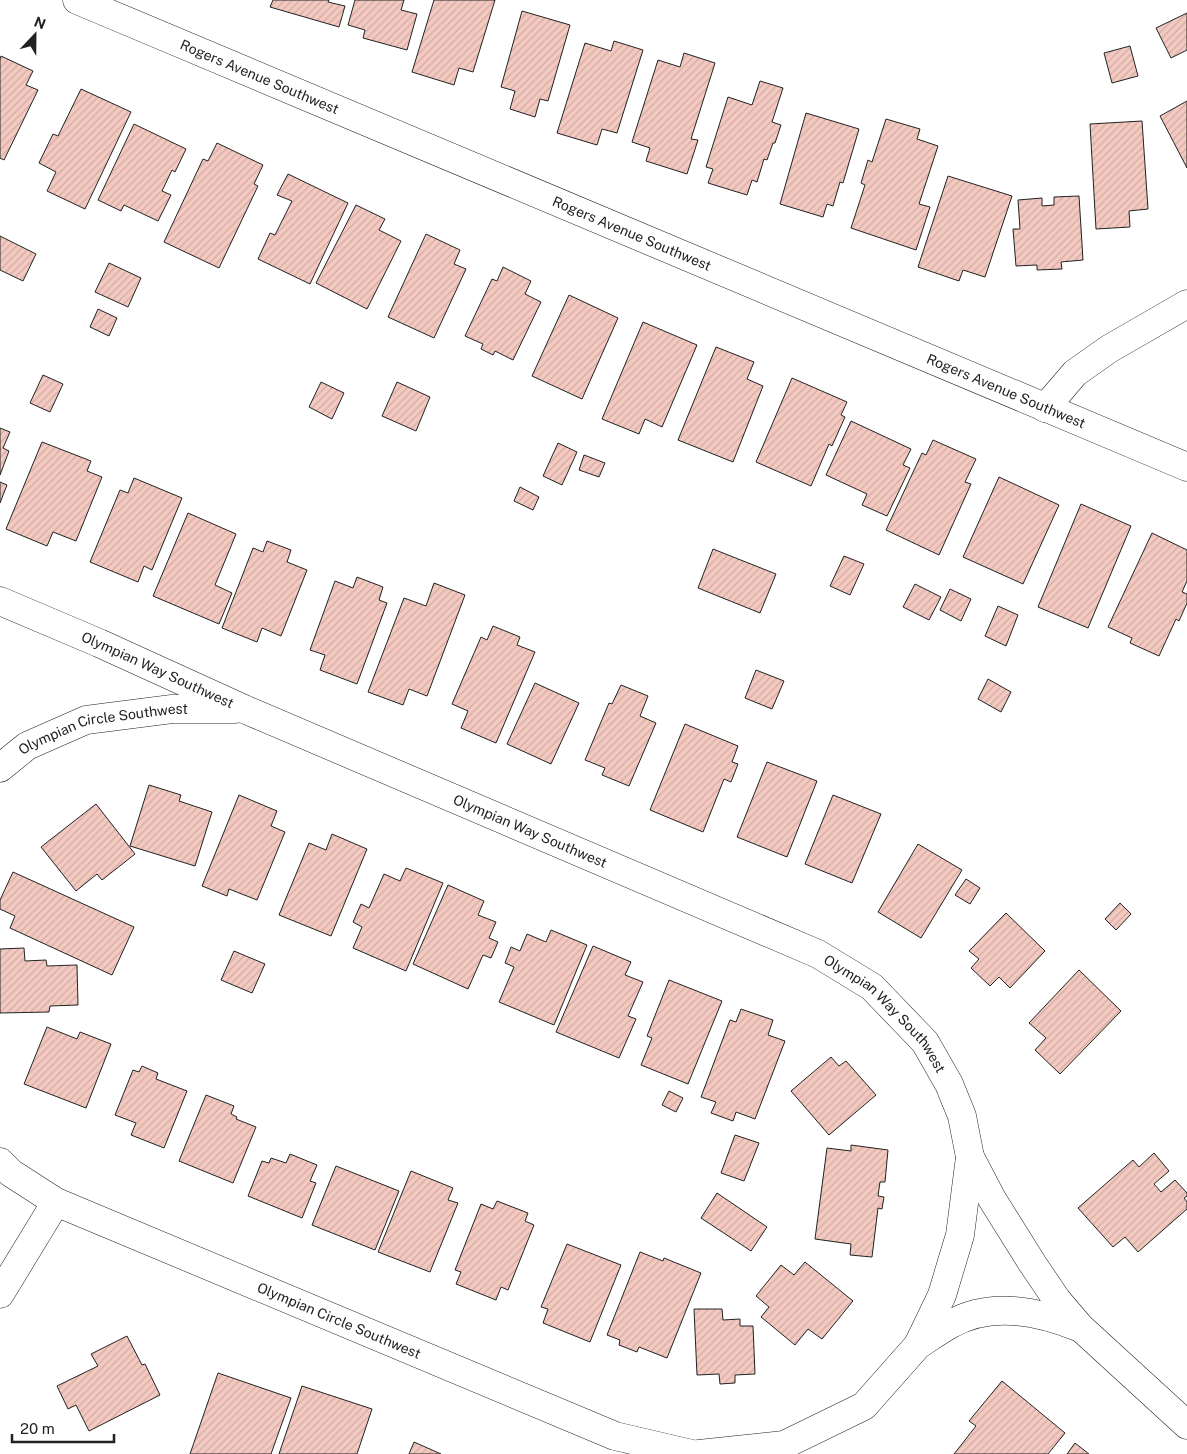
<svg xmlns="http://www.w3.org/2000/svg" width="1187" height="1454" font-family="'Public Sans',sans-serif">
<defs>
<pattern id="building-hatch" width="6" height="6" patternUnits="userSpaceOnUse" patternTransform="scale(1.25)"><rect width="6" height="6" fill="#f3c9c0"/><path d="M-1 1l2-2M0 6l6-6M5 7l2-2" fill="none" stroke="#d0aca5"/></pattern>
</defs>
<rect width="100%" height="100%" fill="#fff"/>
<g fill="url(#building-hatch)" stroke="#222">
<polygon points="273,0 329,0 328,2 345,6 339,27 270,7"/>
<polygon points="355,0 404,0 401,10 417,14 407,50 363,38 365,30 348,25"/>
<polygon points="434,0 495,0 473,72 459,68 454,85 412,72"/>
<polygon points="522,11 570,25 548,101 540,99 535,117 510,109 515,91 501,87"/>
<polygon points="1187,13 1187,50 1171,58 1156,28"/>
<polygon points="614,41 643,50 617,133 602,129 597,145 557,133 585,43 611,51"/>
<polygon points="1130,46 1138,76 1112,83 1104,53"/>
<polygon points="684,53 715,63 691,139 698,140 687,174 646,161 650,148 632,142 658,60 680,67"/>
<polygon points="1,56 33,71 26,85 38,90 4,160 0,158 0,59"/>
<polygon points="760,81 783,88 772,122 781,125 775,143 773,143 767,160 764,159 757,182 752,180 747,195 708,183 713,169 706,167 728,97 752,105"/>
<polygon points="81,89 131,112 85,209 47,191 56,172 39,163 53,134 58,136"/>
<polygon points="1187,101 1187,168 1160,116"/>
<polygon points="806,113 859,129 843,183 840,182 833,206 827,204 823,217 780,204"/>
<polygon points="886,119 920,129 917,139 938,146 919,204 930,207 916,250 851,228 865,185 861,183 868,160 872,162"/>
<polygon points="1142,121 1148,209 1129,211 1130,227 1096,229 1090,124"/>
<polygon points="134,124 186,149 175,172 172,170 162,191 171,195 158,221 124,205 121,211 98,200"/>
<polygon points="217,143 263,165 254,184 258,186 219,268 164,242 203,159 208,161"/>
<polygon points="288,174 348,203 310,284 258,259 270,233 275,235 292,201 277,195"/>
<polygon points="948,176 1012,196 985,277 963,270 959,281 918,267"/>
<polygon points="1079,196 1083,260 1061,262 1062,269 1037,270 1037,265 1016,266 1013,229 1020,229 1018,200 1042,198 1042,206 1054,205 1054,197"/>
<polygon points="356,205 385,219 379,230 401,241 367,309 316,283"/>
<polygon points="426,234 460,250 454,264 466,269 434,338 388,317"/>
<polygon points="0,236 36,254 23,281 0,270"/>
<polygon points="109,263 141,278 128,307 95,292"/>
<polygon points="503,267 531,281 525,294 541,302 513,360 495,351 493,355 481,349 483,344 465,336 492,279 497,281"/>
<polygon points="569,295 618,318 582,399 532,376"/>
<polygon points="98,309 117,318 109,336 90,327"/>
<polygon points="643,322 697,345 662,427 645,419 639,434 602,419"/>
<polygon points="716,347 754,362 747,379 763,386 733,462 678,440"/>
<polygon points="43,375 63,384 50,412 30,403"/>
<polygon points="792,378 847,402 841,415 845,417 832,446 829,444 811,486 756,462"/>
<polygon points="321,382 344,393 332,419 309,407"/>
<polygon points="397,382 430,397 416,431 382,416"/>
<polygon points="851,421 911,449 903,465 910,468 887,516 862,505 867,494 826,475"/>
<polygon points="0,428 10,432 3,448 9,451 0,475"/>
<polygon points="933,440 976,459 965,482 971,484 939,555 886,530 922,453 926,455"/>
<polygon points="42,442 91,461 87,471 102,477 76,541 53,532 47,546 6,529"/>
<polygon points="558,443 577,452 562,485 543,476"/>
<polygon points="584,455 605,463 599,477 579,470"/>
<polygon points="999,477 1059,505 1023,584 963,557"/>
<polygon points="134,478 182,498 152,570 144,566 138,582 90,562 120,490 128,493"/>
<polygon points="0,482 7,485 0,503"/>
<polygon points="520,487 539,497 533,510 514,501"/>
<polygon points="1081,504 1131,526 1088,628 1038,607"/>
<polygon points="188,513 236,534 215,585 232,593 219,624 153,596"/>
<polygon points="1152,533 1187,550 1187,581 1182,592 1187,594 1187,603 1179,621 1176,619 1159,656 1130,643 1132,638 1108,627"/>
<polygon points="267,541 291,550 287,562 307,570 281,636 262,628 257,642 222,628 253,548 263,552"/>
<polygon points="713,549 776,574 760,613 698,588"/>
<polygon points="844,556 864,564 850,595 830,586"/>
<polygon points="357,577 383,587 379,600 387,603 357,684 320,670 325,655 310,650 335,581 353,588"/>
<polygon points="434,583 465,595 427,696 409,689 403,705 368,692 404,598 426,606"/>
<polygon points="915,584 941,597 929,620 903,607"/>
<polygon points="950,589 971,599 961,621 940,610"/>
<polygon points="998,606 1018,615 1006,646 985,636"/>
<polygon points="493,626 520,637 517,645 535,652 496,743 461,728 468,711 452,704 481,637 487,640"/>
<polygon points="756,670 784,681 772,709 745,698"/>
<polygon points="988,679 1011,692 1001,712 978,699"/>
<polygon points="535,683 579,703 551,764 507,744"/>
<polygon points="621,685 648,696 640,716 656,723 629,786 602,775 605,768 585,760 609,703 612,704"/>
<polygon points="685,724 738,746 732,762 738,764 731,782 724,779 703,832 650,810"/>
<polygon points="767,762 817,781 787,857 737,837"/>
<polygon points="149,785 181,795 179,801 212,812 195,866 130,846"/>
<polygon points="239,795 277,811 271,826 285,832 257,900 229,889 227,896 202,886"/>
<polygon points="833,795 881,814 852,883 805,864"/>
<polygon points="96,804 135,854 102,880 97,874 76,891 41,847"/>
<polygon points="332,834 367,849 331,936 279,915 309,843 326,850"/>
<polygon points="918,844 962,870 921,938 878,912"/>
<polygon points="406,868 443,883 406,971 353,948 362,927 353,922 361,904 369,908 384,874 400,881"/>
<polygon points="13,872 134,927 112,975 10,928 15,916 0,909 0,900"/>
<polygon points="966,879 980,888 970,904 955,895"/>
<polygon points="448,885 484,901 478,915 496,922 489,938 498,942 491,958 483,955 468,989 413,964"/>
<polygon points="1120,903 1131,914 1116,930 1105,919"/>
<polygon points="1006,913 1045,951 1010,988 999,977 990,986 971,968 979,959 969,951"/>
<polygon points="551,930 587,945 554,1025 499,1002 514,967 505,963 511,947 520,951 527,934 546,942"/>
<polygon points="593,946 631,962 625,975 643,982 628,1016 636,1019 619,1058 556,1032"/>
<polygon points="24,948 25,961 46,960 47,966 77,965 78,1005 50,1006 49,1012 0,1013 0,949"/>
<polygon points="234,951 265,964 252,993 221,980"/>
<polygon points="1079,970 1121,1011 1060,1074 1035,1050 1046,1038 1029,1023"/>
<polygon points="669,980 722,1001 688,1084 641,1065 652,1038 647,1036"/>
<polygon points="741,1009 773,1020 768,1035 785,1041 755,1119 736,1112 733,1121 711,1113 716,1102 701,1097 730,1020 736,1022"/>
<polygon points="47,1027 77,1039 80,1032 111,1044 86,1108 24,1084"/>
<polygon points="831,1057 839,1066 846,1061 876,1095 829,1135 791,1091"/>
<polygon points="142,1066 158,1073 156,1079 187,1091 164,1148 131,1135 136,1123 115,1115 133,1070 139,1072"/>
<polygon points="669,1091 683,1098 676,1112 662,1105"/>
<polygon points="206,1095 234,1106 231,1114 237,1117 236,1119 256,1127 233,1183 179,1161"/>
<polygon points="735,1135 759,1143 744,1181 721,1173"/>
<polygon points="851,1145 888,1150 885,1182 880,1182 878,1196 884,1197 882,1209 878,1208 872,1257 850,1255 851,1244 815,1239 827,1148 851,1151"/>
<polygon points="1154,1153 1169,1171 1154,1184 1161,1192 1175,1180 1187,1193 1187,1196 1184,1198 1187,1202 1187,1209 1138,1252 1125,1237 1113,1247 1078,1208 1133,1160 1139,1167"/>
<polygon points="290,1154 317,1165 310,1181 316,1183 302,1218 248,1196 262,1161 269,1163 271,1158 286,1163"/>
<polygon points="336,1166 399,1191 375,1250 312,1225"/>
<polygon points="411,1171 453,1188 448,1200 458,1203 430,1272 378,1252"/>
<polygon points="717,1193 767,1227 751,1251 701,1218"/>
<polygon points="497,1201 528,1213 525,1221 534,1225 508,1290 501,1287 496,1300 456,1284 461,1272 455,1270 481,1204 493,1209"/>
<polygon points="567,1244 621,1265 590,1342 543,1323 548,1309 541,1307"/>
<polygon points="640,1252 663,1261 664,1258 701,1273 667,1358 639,1347 637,1352 619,1345 620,1340 607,1335"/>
<polygon points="805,1262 853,1301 822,1339 808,1329 795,1345 761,1317 769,1307 756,1296 781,1265 794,1275"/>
<polygon points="694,1309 722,1309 723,1320 740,1319 740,1326 753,1326 755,1374 735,1375 735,1383 720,1384 719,1374 697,1375"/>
<polygon points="127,1336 142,1365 145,1364 160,1395 89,1431 76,1405 68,1409 57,1386 98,1366 91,1354"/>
<polygon points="218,1373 291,1398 271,1454 190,1454"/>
<polygon points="1002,1381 1065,1433 1048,1454 954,1454 976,1426 969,1421"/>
<polygon points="302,1386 372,1409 357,1454 279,1454"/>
<polygon points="414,1442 441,1454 409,1454"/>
<polygon points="1075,1443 1089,1454 1067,1454"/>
</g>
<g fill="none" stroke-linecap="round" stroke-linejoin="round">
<defs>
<g id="street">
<path id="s1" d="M77,0L1187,467"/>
<polyline points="1045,408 1075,373 1109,349 1187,304"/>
<path id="s2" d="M0,601L99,643L244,709L818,954L872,987L925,1042L949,1084L962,1116L970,1157L960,1235L942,1295L918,1345L864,1406L784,1445L699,1454"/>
<path id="s3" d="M0,768L27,746L86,720L172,709H235"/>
<polyline points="970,1157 992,1199 1032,1263 1057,1300 1080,1327 1187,1425"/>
<path id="s4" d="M0,1162L11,1173L56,1202L615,1436L692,1454"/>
<polyline points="0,1294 56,1202"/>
<path d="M918,1345C929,1338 940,1330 951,1324C991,1301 1038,1311 1078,1327"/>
</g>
</defs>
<use href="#street" stroke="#222" stroke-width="29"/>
<use href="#street" stroke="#fff" stroke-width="28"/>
</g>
<g text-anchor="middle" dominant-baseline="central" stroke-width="4" stroke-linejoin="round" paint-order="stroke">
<g font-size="14" fill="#222" stroke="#fff">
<text stroke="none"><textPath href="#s1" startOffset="198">Rogers Avenue Southwest</textPath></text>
<text stroke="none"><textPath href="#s1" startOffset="602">Rogers Avenue Southwest</textPath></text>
<text stroke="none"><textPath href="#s1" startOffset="1008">Rogers Avenue Southwest</textPath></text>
<text stroke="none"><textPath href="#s2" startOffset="172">Olympian Way Southwest</textPath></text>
<text stroke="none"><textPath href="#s3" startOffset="114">Olympian Circle Southwest</textPath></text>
<text stroke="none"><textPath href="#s2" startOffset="578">Olympian Way Southwest</textPath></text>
<text stroke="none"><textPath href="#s2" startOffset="982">Olympian Way Southwest</textPath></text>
<text stroke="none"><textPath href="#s4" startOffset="376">Olympian Circle Southwest</textPath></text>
</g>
</g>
<g transform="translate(35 35) rotate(22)" stroke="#ffffff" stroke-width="4" paint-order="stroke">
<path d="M0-4L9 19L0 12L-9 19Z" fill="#222222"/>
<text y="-8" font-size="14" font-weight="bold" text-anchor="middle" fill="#222222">N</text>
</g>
<path d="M12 1434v8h102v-8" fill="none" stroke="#222222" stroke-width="2.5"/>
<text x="20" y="1434" font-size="15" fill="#222222" stroke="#ffffff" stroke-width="4" paint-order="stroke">20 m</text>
</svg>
